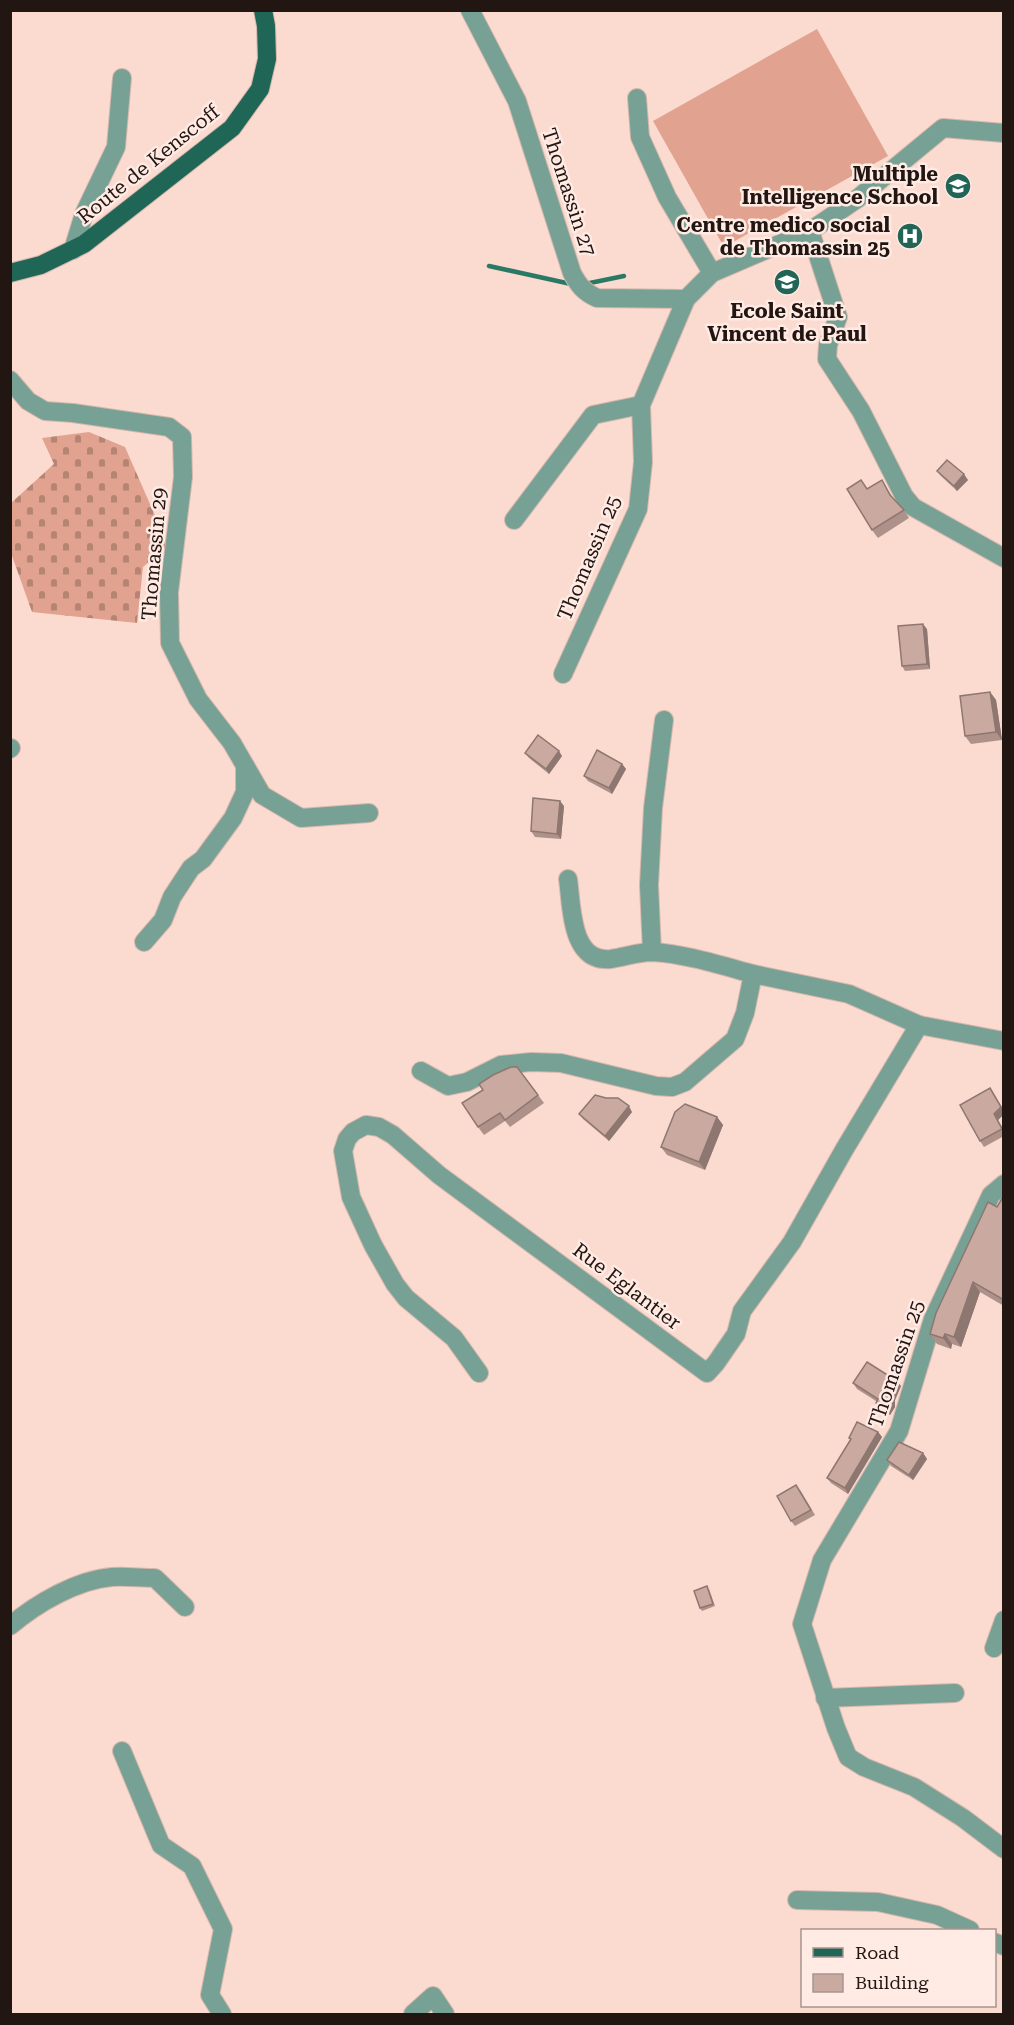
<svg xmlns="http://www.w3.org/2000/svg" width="1014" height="2025" font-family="'Roboto Serif',serif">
<defs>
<pattern id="cemetery-stones" width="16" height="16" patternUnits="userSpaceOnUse" patternTransform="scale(1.5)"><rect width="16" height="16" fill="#e1a38f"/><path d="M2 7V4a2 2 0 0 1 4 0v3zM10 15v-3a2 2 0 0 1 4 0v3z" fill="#b68473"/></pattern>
</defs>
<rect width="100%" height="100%" fill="#fbdacf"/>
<polygon fill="#e1a38f" points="817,29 888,156 724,247 653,121"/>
<polygon fill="url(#cemetery-stones)" points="89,432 125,447 168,545 143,567 137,623 32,612 11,553 11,503 54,464 42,438"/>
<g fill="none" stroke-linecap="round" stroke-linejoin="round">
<g stroke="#297965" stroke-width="4.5">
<polyline points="489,266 571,284"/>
<polyline points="585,284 624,276"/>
</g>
<defs>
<g id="minor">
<path d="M470,10L517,101L572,273C579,286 584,292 597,298L686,299"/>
<polyline points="637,98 640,137 667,197 712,273"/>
<polyline points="810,231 838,317 828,345 827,359 861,411 904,496 913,507 1004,558"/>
<polyline points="73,250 84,214 116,147 122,78"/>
<polyline points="10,380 28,401 45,411 73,413 169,427 182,437 183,477 169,592 170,643 198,699 232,743 262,795 301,818 369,813"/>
<polyline points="514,520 593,415 641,405"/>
<polyline points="563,674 638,509 643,462 641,405 686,299 712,273 810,231 857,199 943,128 1004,133"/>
<polyline points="10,749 11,748"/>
<path d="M568,879C572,906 570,963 611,959C625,957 638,952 652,952C686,954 720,965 753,974"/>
<polyline points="144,942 163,920 172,897 191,868 203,859 233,818 245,792 245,766"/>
<polyline points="652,952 649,885 653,808 664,720"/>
<polyline points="421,1071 448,1086 467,1082 501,1065 531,1062 561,1063 656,1086 672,1087 685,1082 735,1039 745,1013 753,974 849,994 919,1025"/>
<polyline points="1004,1184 991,1195 933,1319 899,1431 822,1560 802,1624 836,1728 848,1757 864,1767 914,1787 963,1818 1004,1849"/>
<polyline points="479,1373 454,1338 406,1298 395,1284 373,1245 351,1197 343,1151 347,1139 353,1132 366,1125 379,1127 393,1135 439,1175 707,1373 716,1363 736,1334 742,1311 792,1242 844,1150 919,1025 1004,1041"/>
<path d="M10,1626C37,1603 77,1580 112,1577C126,1576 141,1578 155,1578L185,1607"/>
<polyline points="994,1648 1004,1620"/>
<polyline points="825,1698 955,1693"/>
<polyline points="122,1751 161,1845 192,1866 223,1929 210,1995 222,2014"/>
<polyline points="797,1900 878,1902 937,1915 970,1930"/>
<polyline points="994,1942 1004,1946"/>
<polyline points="413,2014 433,1996 445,2014"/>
</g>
<polyline id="major" points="10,273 41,265 84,244 232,128 260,89 267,59 266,26 263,10"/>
</defs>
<use href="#minor" stroke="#d4b7ad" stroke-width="20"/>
<use href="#major" stroke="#d4b7ad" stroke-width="20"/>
<use href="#minor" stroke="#77a194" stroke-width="18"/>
<use href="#major" stroke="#1f6656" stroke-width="18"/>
</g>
<g fill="#ae928a">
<polygon points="937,471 968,480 957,491 941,476"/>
<polygon points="882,480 893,498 904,510 909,518 878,538 872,530 867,489"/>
<polygon points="927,629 930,669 905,671 902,666"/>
<polygon points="990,692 996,700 1002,740 971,744 965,736"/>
<polygon points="525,753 562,756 549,774 529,758"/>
<polygon points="622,764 626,769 612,794 588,781 584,776"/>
<polygon points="564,806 561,839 535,837 531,831"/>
<polygon points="517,1067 544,1103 510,1127 505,1121 484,1135 478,1127"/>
<polygon points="990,1088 1004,1111 1004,1114 998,1120 1004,1130 1004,1136 984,1147 980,1141"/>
<polygon points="632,1112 609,1141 583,1119 579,1114"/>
<polygon points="717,1117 723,1125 705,1170 667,1155 661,1147"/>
<polygon points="1004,1198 1004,1306 980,1292 961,1347 952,1344 951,1349 937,1344 930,1334 997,1207"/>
<polygon points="853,1383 901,1386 895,1400 895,1407 890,1415 879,1408 876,1403 876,1401 857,1389"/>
<polygon points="878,1432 882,1437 848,1494 831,1483 827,1478 851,1440 849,1438"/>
<polygon points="923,1453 927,1459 913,1480 891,1466 887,1460"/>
<polygon points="800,1490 815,1515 795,1526 791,1521"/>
<polygon points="709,1589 715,1606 702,1611 700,1608"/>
</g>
<g fill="#8d7770">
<polygon points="964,474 968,480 957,491 954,486"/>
<polygon points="923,624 927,629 930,669 927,664"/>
<polygon points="990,692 996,700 1002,740 996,732"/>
<polygon points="559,751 562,756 549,774 546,769"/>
<polygon points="622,764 626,769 612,794 609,788"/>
<polygon points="560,801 564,806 561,839 557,834"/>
<polygon points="990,1088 1004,1111 1004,1114 998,1120 1004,1131 994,1114"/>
<polygon points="629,1106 632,1112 609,1141 605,1136"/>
<polygon points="717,1117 723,1125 705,1170 699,1162"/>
<polygon points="973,1282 980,1292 961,1347 954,1337"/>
<polygon points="945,1334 952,1344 951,1349 943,1338"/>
<polygon points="897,1381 901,1386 895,1400 895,1407 890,1415 886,1409"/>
<polygon points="878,1432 882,1437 848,1494 845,1488"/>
<polygon points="923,1453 927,1459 913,1480 909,1475"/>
</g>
<g fill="#caaaa0" stroke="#8d7770" stroke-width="1.5">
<polygon points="947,460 964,474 954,486 937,471"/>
<polygon points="861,480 867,489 882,480 890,495 904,510 872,530 847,489"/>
<polygon points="923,624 927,664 902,666 898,626"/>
<polygon points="990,692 996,732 965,736 960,696"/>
<polygon points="538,735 559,751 546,769 525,753"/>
<polygon points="597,750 622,764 609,788 584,776"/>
<polygon points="533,798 560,801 557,834 531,831"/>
<polygon points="511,1067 517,1067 538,1095 505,1120 500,1113 478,1127 462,1103 483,1090 479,1084 493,1075"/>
<polygon points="990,1088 1001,1107 994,1114 1002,1129 980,1141 960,1105"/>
<polygon points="595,1095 606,1098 618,1098 629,1106 605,1136 579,1114"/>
<polygon points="685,1104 717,1117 699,1162 661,1147 675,1112"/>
<polygon points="1003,1197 1004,1198 1004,1300 973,1282 954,1337 945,1334 943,1338 930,1334 936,1313 988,1202 997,1207"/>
<polygon points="867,1362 897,1381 891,1395 891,1402 886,1409 876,1403 878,1399 853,1383"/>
<polygon points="857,1422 878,1432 845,1488 827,1478 851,1439 849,1438"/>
<polygon points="899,1442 923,1453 909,1475 887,1460"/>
<polygon points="796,1485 811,1510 791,1521 777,1496"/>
<polygon points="707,1586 713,1604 700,1608 694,1591"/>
</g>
<defs>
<symbol id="school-disc" viewBox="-11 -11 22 22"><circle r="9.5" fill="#226556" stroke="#ffeae4"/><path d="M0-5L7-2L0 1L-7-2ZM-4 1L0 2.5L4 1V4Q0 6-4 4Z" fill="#fff"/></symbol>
<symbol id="hospital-disc" viewBox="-11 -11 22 22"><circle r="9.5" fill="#226556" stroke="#ffeae4"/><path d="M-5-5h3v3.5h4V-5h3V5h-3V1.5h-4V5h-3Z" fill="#fff"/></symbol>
</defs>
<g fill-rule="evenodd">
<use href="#school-disc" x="943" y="171" width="30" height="30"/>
<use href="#hospital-disc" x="895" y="221" width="30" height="30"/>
<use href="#school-disc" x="772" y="267" width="30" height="30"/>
</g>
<g text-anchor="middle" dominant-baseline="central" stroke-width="5" stroke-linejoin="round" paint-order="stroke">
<g font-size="20" fill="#221612" stroke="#ffeae4">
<text transform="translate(148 164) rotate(-39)">Route de Kenscoff</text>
<text transform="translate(569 192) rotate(72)">Thomassin 27</text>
<text transform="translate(154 554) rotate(-85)">Thomassin 29</text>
<text transform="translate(589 558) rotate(-67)">Thomassin 25</text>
<text transform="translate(627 1286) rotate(37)">Rue Eglantier</text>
<text transform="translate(896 1364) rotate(-71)">Thomassin 25</text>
</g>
<g font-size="20" font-weight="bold" fill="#221612" stroke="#ffeae4" text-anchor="end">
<text x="938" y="174">Multiple<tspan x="938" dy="23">Intelligence School</tspan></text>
<text x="890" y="225">Centre medico social<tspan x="890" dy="23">de Thomassin 25</tspan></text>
<text x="787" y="311" text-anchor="middle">Ecole Saint<tspan x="787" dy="23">Vincent de Paul</tspan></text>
</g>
</g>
<rect width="1014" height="2025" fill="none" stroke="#221612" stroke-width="24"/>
<rect x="801" y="1929" width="195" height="78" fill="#ffeae4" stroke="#a79590" stroke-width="1.5"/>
<rect x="813" y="1948" width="30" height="9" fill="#1f6656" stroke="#a79590" stroke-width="1.5"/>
<text x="855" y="1959" font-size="18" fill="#221612">Road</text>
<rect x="813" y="1974" width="30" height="18" fill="#caaaa0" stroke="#a79590" stroke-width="1.5"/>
<text x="855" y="1989" font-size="18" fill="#221612">Building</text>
</svg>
